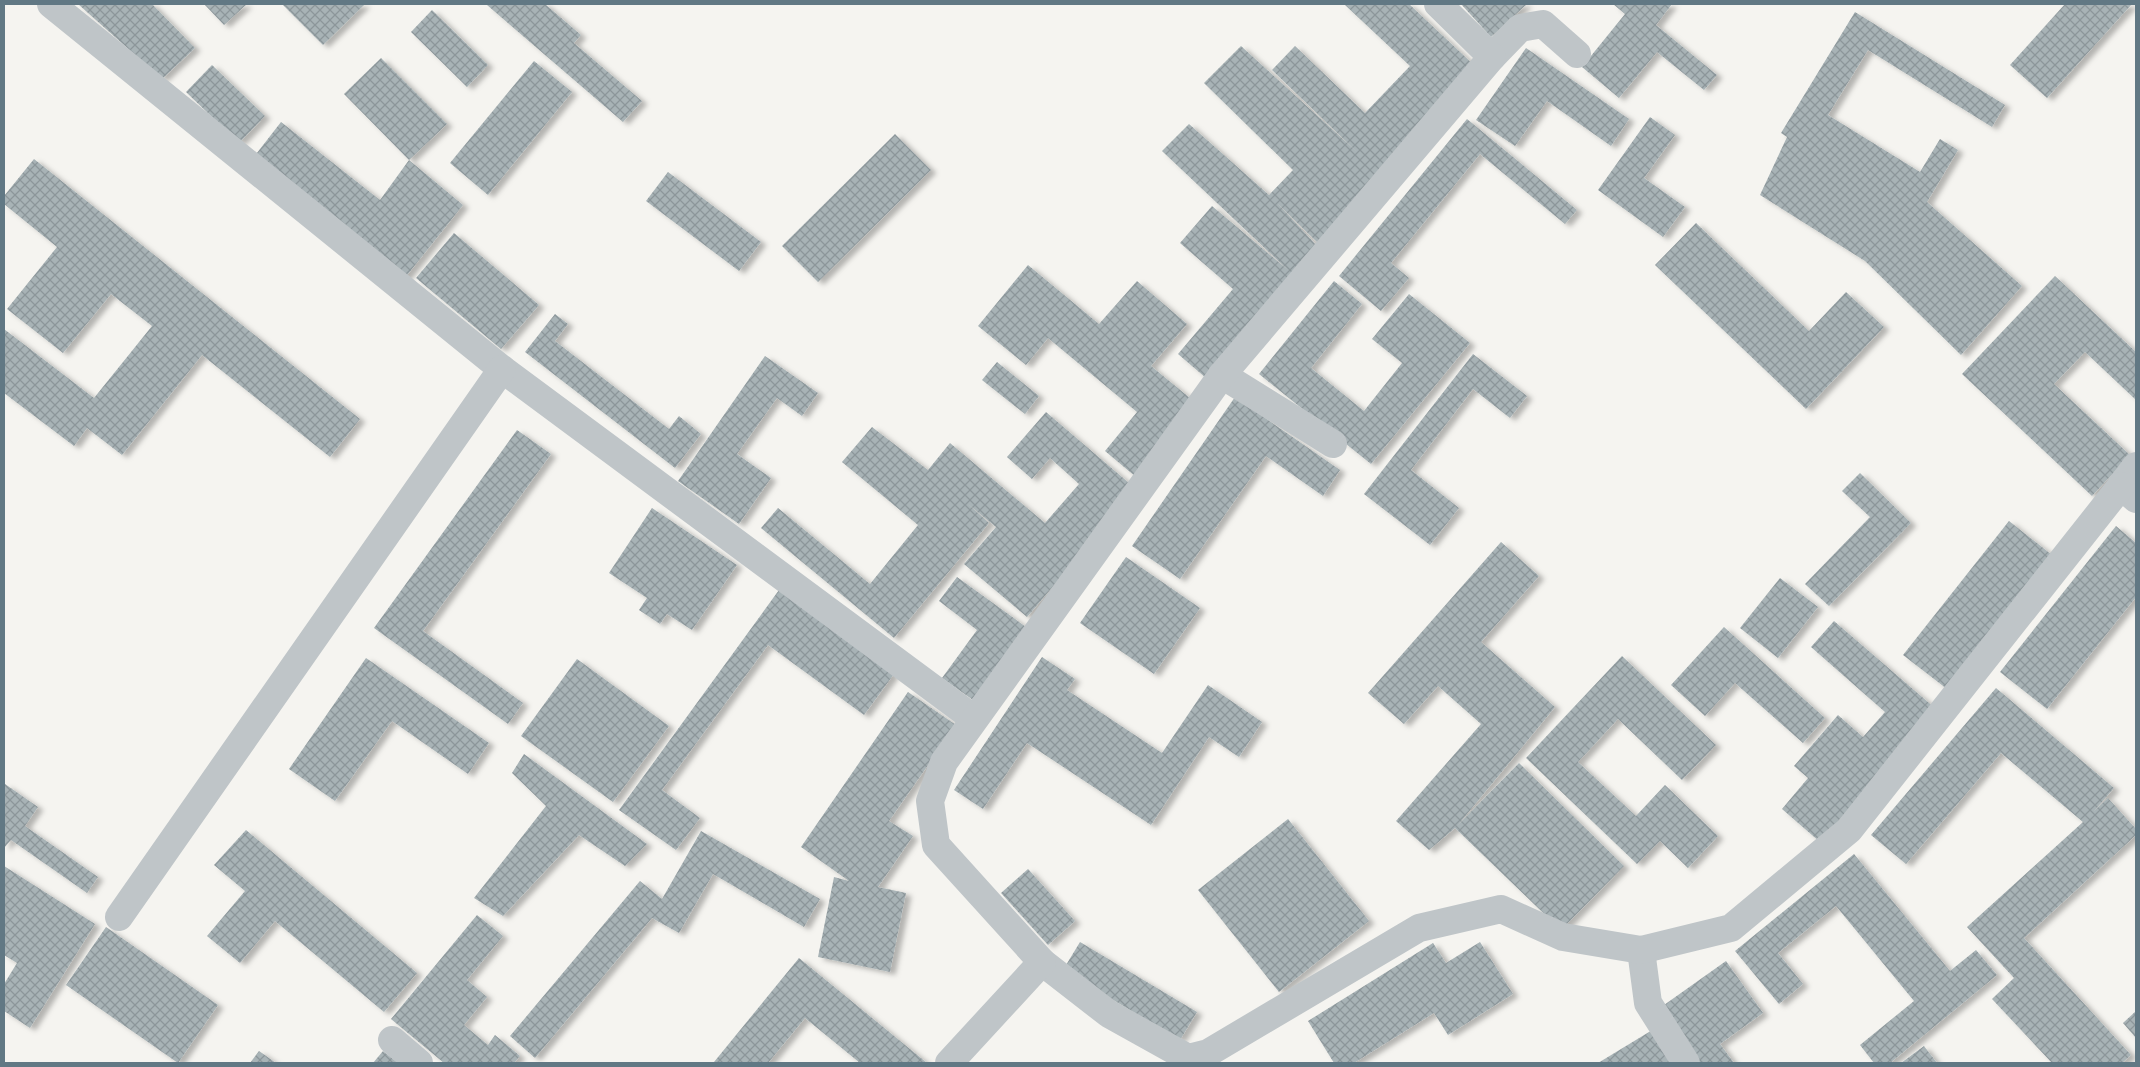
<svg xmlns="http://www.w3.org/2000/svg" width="2140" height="1067" font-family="'Roboto Condensed',sans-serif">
<defs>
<pattern id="building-cross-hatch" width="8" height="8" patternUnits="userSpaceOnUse" patternTransform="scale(1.25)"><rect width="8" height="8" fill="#a8b3b6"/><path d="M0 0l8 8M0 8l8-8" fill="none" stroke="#8c969a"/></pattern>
<filter id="shadow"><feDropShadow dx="5.5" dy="3" stdDeviation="2.5" flood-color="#0004"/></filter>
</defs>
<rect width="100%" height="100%" fill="#f5f4f0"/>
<g fill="url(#building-cross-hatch)" filter="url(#shadow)">
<polygon points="78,4 152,4 195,48 162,79"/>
<polygon points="204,4 247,4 224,25"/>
<polygon points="282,4 365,4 323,45"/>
<polygon points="489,4 545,4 581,35 574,43 642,101 623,122 487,5"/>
<polygon points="1344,4 1409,4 1476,67 1319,244 1277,203 1319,248 1206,378 1178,354 1233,289 1180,243 1212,206 1288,270 1162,151 1189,124 1269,195 1293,170 1204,83 1241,46 1357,152 1272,70 1295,46 1365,113 1410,66"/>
<polygon points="1461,4 1527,4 1491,37"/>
<polygon points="1613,4 1672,4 1656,25 1717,75 1704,90 1657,52 1619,98 1582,67 1625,14"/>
<polygon points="2065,4 2132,4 2047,98 2010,65"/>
<polygon points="432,10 488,65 467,87 411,32"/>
<polygon points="1855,12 2005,105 1992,127 1868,50 1828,115 1920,172 1940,139 1958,150 1927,202 2022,286 1961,355 1865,261 1760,195 1787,137 1781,133"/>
<polygon points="1526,48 1629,119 1611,146 1547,101 1515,146 1476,120"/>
<polygon points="381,58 447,124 409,160 344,94"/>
<polygon points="534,61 572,92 488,195 450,163"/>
<polygon points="212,65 265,116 239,143 186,92"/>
<polygon points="1650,117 1675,135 1644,178 1685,207 1663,237 1598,190"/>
<polygon points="1467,119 1577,210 1565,224 1480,154 1391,263 1409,278 1381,311 1339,276"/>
<polygon points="281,122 380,200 409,160 463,205 404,279 253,158"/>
<polygon points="895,134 931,170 818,282 782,246"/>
<polygon points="34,159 360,419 330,457 202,355 122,455 87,428 74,446 4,393 4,329 94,398 152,326 111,294 63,353 7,309 57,247 4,204 4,196"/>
<polygon points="668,172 761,242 739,271 646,201"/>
<polygon points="1696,223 1809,331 1846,292 1884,327 1806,409 1655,265"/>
<polygon points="454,233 539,305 501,349 416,278"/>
<polygon points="1028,265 1099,324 1137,281 1187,324 1151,366 1196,403 1136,477 1105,451 1137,412 1048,338 1026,365 978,326"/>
<polygon points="2055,276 2136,352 2136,400 2085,352 2054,384 2130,455 2092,496 1962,374"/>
<polygon points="1334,281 1362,304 1311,368 1364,411 1402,363 1372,339 1409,294 1470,343 1371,464 1259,374"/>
<polygon points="555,314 568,324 555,341 669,429 679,416 701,434 675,468 525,352"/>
<polygon points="1473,354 1527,396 1510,418 1473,389 1411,470 1459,508 1430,545 1364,494"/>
<polygon points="765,356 818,393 802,416 777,398 737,454 771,478 739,524 678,481"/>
<polygon points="997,362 1039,396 1025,414 982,380"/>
<polygon points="1235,397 1340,470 1323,496 1266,456 1180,579 1132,546"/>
<polygon points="1046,412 1136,489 1027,617 964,564 996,527 968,504 989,523 894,638 761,528 778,508 870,584 918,525 842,462 872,427 928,470 950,443 1045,523 1079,484 1050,458 1032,479 1007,457"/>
<polygon points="517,430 551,454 423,631 523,703 508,724 374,628"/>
<polygon points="1860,473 1911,523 1829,606 1805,584 1870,517 1842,491"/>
<polygon points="652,508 737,565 692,630 667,614 660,624 639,610 647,598 609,573"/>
<polygon points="2009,521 2052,555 1947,689 1903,655"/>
<polygon points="2116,526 2136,543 2136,597 2047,709 2000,672"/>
<polygon points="1501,542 1539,576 1481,642 1555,707 1458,825 1519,763 1624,866 1561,930 1455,828 1429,850 1396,821 1481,724 1438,686 1404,724 1368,693"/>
<polygon points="1126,557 1200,608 1154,674 1080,623"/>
<polygon points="957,577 1026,627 973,700 942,678 977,630 939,601"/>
<polygon points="1780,578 1818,607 1778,658 1740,628"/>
<polygon points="779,590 894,674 864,715 768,645 662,790 700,818 676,850 619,810"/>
<polygon points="1834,621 1936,709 1820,842 1782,809 1808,778 1794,766 1838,715 1863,737 1885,712 1811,647"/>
<polygon points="1724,627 1825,718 1803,743 1735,683 1705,716 1671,685"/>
<polygon points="1622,656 1716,745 1682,780 1618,719 1578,762 1636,816 1665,785 1718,836 1688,868 1660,841 1637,864 1526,758"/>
<polygon points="1042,657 1075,679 1067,690 1162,753 1208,685 1262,722 1239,757 1209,737 1151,825 1027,743 983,809 954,790"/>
<polygon points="366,658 489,743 468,774 392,721 335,801 289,769"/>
<polygon points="577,659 669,726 613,802 521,736"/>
<polygon points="1996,688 2114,788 2094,811 2108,798 2136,829 2136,835 2024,938 2131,1055 2122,1063 2052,1063 1992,999 2014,978 1967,927 2083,822 2001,753 1906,864 1871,835"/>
<polygon points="908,692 956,725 889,821 913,836 878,887 906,893 890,972 818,957 834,877 849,881 801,847"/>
<polygon points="524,754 647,844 625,866 579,835 503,916 474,898 546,806 512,773"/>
<polygon points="5,784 38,807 25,826 98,877 87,893 11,840 4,848"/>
<polygon points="1288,819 1369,921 1279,992 1198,890"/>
<polygon points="246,830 417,973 384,1012 275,921 240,963 207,936 245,891 214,865"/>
<polygon points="701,831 820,899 804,927 713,874 679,933 652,918 535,1058 510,1036 640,881 662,899"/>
<polygon points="1854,854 1950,971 1976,950 1997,975 1890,1063 1874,1063 1860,1045 1914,1001 1836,906 1778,953 1803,984 1779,1004 1735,951"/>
<polygon points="4,866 95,924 30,1028 4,1011 4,984 17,963 4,955"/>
<polygon points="1028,869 1075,921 1048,945 1001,893"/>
<polygon points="477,915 503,936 467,980 487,997 464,1025 488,1045 495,1035 520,1056 514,1063 444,1063 391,1019"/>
<polygon points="106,927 218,1005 178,1063 66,985"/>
<polygon points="1080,942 1197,1012 1180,1040 1063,970"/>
<polygon points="1480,942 1513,994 1448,1035 1434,1013 1354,1063 1334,1063 1308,1021 1433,943 1446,963"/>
<polygon points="799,958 927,1063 860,1063 805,1018 768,1063 714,1062"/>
<polygon points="1726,961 1763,1013 1720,1044 1734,1063 1695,1063 1657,1010"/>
<polygon points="2136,1011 2136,1038 2123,1023"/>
<polygon points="1654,1029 1675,1063 1598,1063"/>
<polygon points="1924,1046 1937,1063 1901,1063"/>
<polygon points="259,1051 276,1063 250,1063"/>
<polygon points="383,1051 398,1063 373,1063"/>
</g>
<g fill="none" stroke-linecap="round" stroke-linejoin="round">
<g stroke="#bfc5c8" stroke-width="28">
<polyline points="51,4 502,369 973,718"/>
<polyline points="1492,57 1520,28 1543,24 1577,54"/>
<polyline points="1222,375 1333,444"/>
<polyline points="2136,466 2121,486 2136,499"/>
<polyline points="119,917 502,369"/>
<polyline points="1641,950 1648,1003 1686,1063"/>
<polyline points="1042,962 1109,1014 1188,1058 1208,1053 1419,928 1501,909 1563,937 1641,950 1731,928 1849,830 2121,486"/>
<polyline points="392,1040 419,1063"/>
<polyline points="949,1063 1042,962 936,845 930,801 944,762 1222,375 1492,57 1438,4"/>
</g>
</g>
<rect width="2140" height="1067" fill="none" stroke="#617884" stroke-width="10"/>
</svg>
